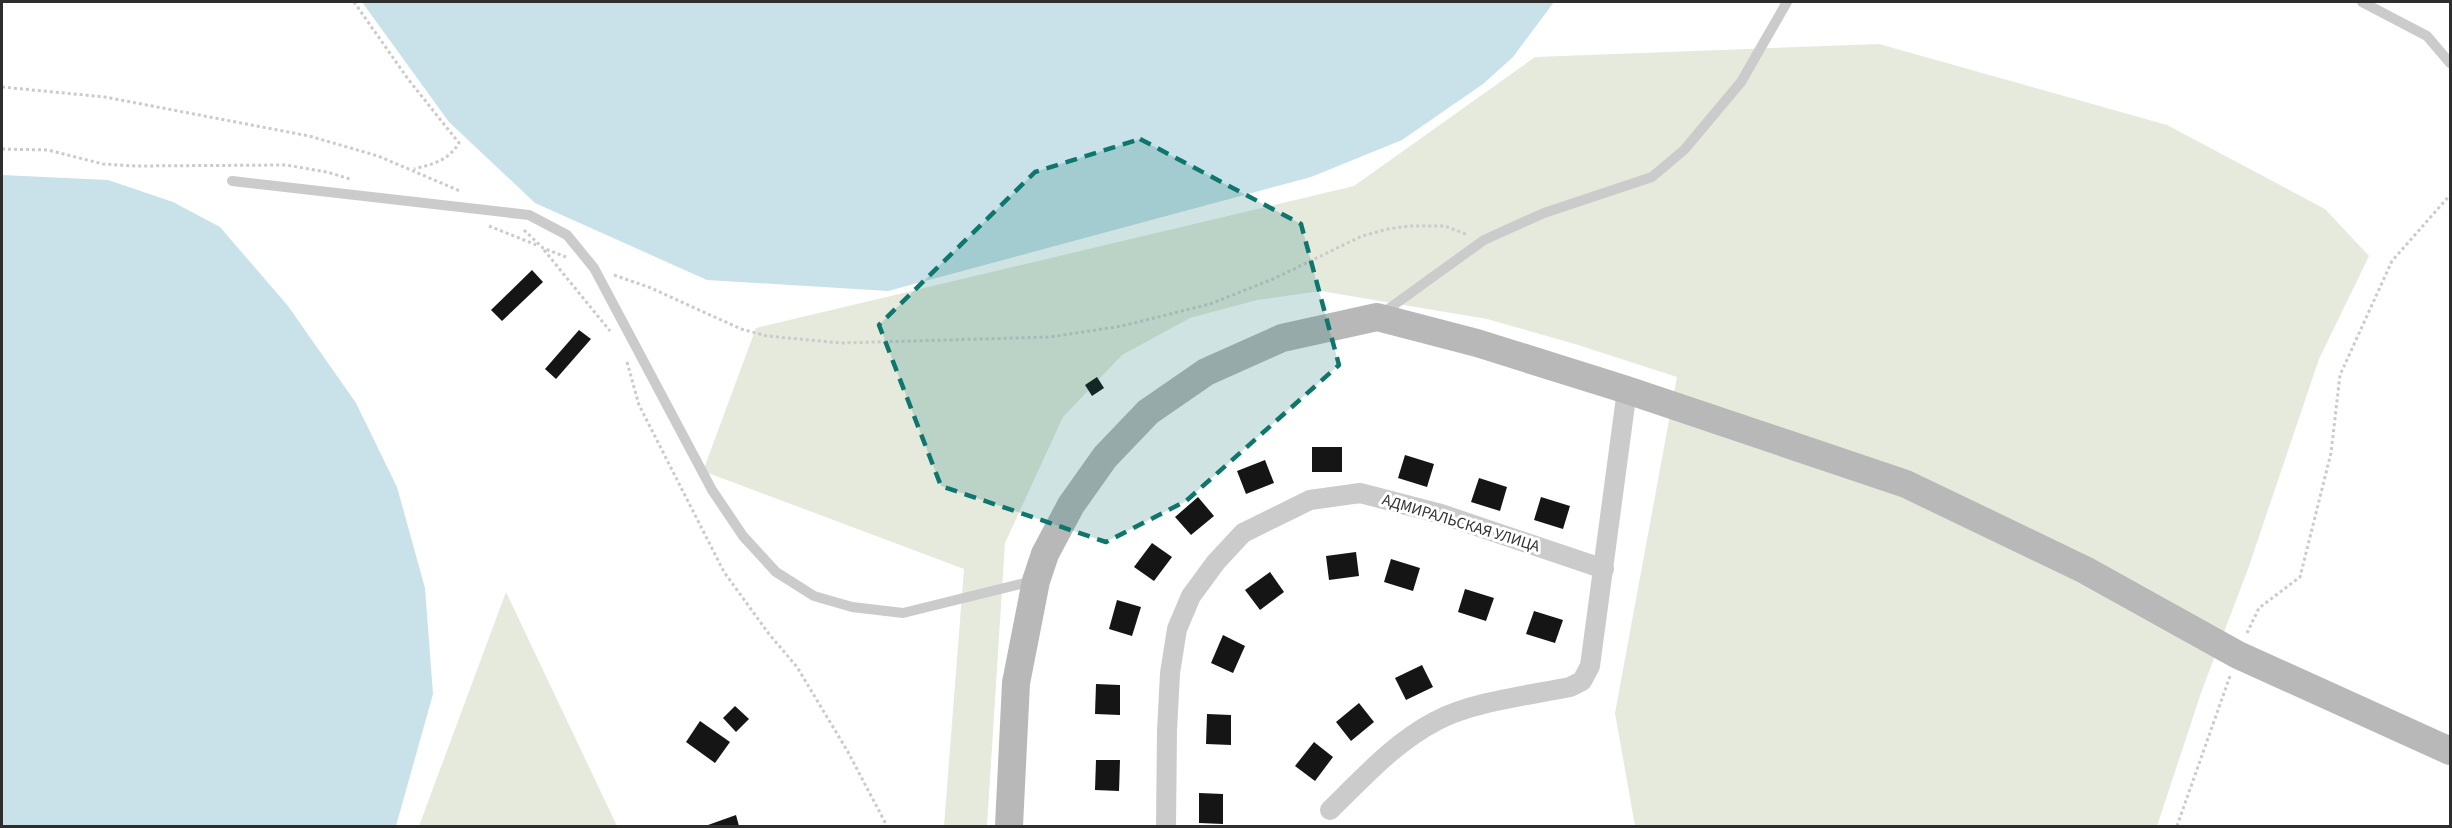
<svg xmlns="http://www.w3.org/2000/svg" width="2452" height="828" font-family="'Source Sans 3',sans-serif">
<rect width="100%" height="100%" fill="#fff"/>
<g fill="#e6eadc">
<polygon points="1879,44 2167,125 2325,209 2369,256 2319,359 2248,569 2202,690 2157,826 1635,826 1615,713 1677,377 1575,344 1487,319 1321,291 1257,300 1190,318 1122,355 1063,417 1005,543 987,826 944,826 964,569 703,471 756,328 1354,186 1535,57"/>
<polygon points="506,592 617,826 419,826"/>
</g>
<g fill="#c9e2e9">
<polygon points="362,2 1554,2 1513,57 1483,84 1402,140 1311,177 888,291 707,280 535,203 449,122"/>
<polygon points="2,175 108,180 173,202 220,227 288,306 356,403 397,487 425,588 433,694 396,826 2,826"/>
</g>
<g fill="#151515">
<polygon points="532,270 543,282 502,321 491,310"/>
<polygon points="579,330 591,339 556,379 545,369"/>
<polygon points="1097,377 1104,388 1092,396 1085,385"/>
<rect x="1312" y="447" width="30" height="25"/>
<polygon points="1405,455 1434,464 1427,487 1398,478"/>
<polygon points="1265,460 1274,483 1246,494 1237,471"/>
<polygon points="1479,478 1507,487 1500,511 1471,502"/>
<polygon points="1198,497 1214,516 1191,535 1175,517"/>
<polygon points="1541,497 1570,506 1563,529 1534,520"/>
<polygon points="1152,543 1172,557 1154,581 1134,567"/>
<polygon points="1356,552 1359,576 1329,580 1326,556"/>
<polygon points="1391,559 1420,568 1413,591 1384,582"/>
<polygon points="1270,572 1284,592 1260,610 1245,590"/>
<polygon points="1465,589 1494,598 1486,621 1458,612"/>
<polygon points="1117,600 1141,607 1132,636 1109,629"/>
<polygon points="1534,611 1563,620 1555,643 1526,634"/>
<polygon points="1223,635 1245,646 1233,673 1211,663"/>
<polygon points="1422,665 1433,687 1406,700 1395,678"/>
<polygon points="1096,684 1120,685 1120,715 1095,714"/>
<polygon points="1359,703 1374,722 1351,741 1336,722"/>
<polygon points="735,706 749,719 736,732 723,718"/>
<polygon points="1207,714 1231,715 1231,745 1206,744"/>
<polygon points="700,721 730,742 715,763 686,742"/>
<polygon points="1314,742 1333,757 1315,781 1295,766"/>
<polygon points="1096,760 1120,760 1119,791 1095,790"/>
<polygon points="1199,793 1223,794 1223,824 1199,823"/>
<polygon points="736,815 739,826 709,826 708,825"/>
</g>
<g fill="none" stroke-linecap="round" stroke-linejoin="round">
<g stroke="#cbcbcb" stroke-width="3" stroke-dasharray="3 3" stroke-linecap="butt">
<path d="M354,2L408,79L459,143C448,161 433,164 414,169"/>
<polyline points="2,87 105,97 309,136 378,156 460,191"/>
<polyline points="2,149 48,150 103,164 135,166 286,165 327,172 350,179"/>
<polyline points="489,226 539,246"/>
<polyline points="524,230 543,248 566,257"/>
<polyline points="544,250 610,331"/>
<polyline points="614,275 651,288 741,329 767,336 841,343 1050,337 1122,326 1210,304 1273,279 1362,236 1388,229 1409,226 1445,226 1468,235"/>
<polyline points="627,362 639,405 724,572 769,634 797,667 848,752 887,826"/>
<polyline points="2247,633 2259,608 2300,577 2331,453 2340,375 2392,261 2450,195"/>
<polyline points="2177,826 2230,676"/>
</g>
<g stroke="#cbcbcb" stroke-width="10">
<polyline points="2362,2 2427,36 2450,63"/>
<polyline points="232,181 529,215 567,235 594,268 712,490 743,536 776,572 814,596 852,607 903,613 1033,581"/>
<polyline points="1380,315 1484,240 1544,213 1652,177 1684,150 1741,82 1787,2"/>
</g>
<g stroke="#cbcbcb" stroke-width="20">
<path d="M1330,810C1362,779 1395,742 1436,721C1471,702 1530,695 1570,687L1582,681L1590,666L1627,390"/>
<polyline points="1166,826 1167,731 1170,673 1177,629 1191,596 1216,562 1243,533 1310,500 1360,493 1441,514 1604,569"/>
</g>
<polyline stroke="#b8b8b8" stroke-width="28" points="1009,826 1016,683 1036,581 1045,554 1071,505 1105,457 1148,412 1206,372 1282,338 1377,317 1477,343 1627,390 1906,484 2085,570 2238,655 2450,751"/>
</g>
<path fill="#0f766e" fill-opacity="0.2" stroke="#0f766e" stroke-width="4.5" stroke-dasharray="12 8" stroke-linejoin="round" d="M1140,139L1301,224L1339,365L1186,501L1106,542L941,486L879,325L1035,172Z"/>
<g text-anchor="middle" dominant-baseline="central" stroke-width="6" stroke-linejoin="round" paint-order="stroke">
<g font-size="16" fill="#2e2e2e" stroke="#fff">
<text transform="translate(1461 523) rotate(17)">АДМИРАЛЬСКАЯ УЛИЦА</text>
</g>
</g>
<rect width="2452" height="828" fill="none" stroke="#2e2e2e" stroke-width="6"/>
</svg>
